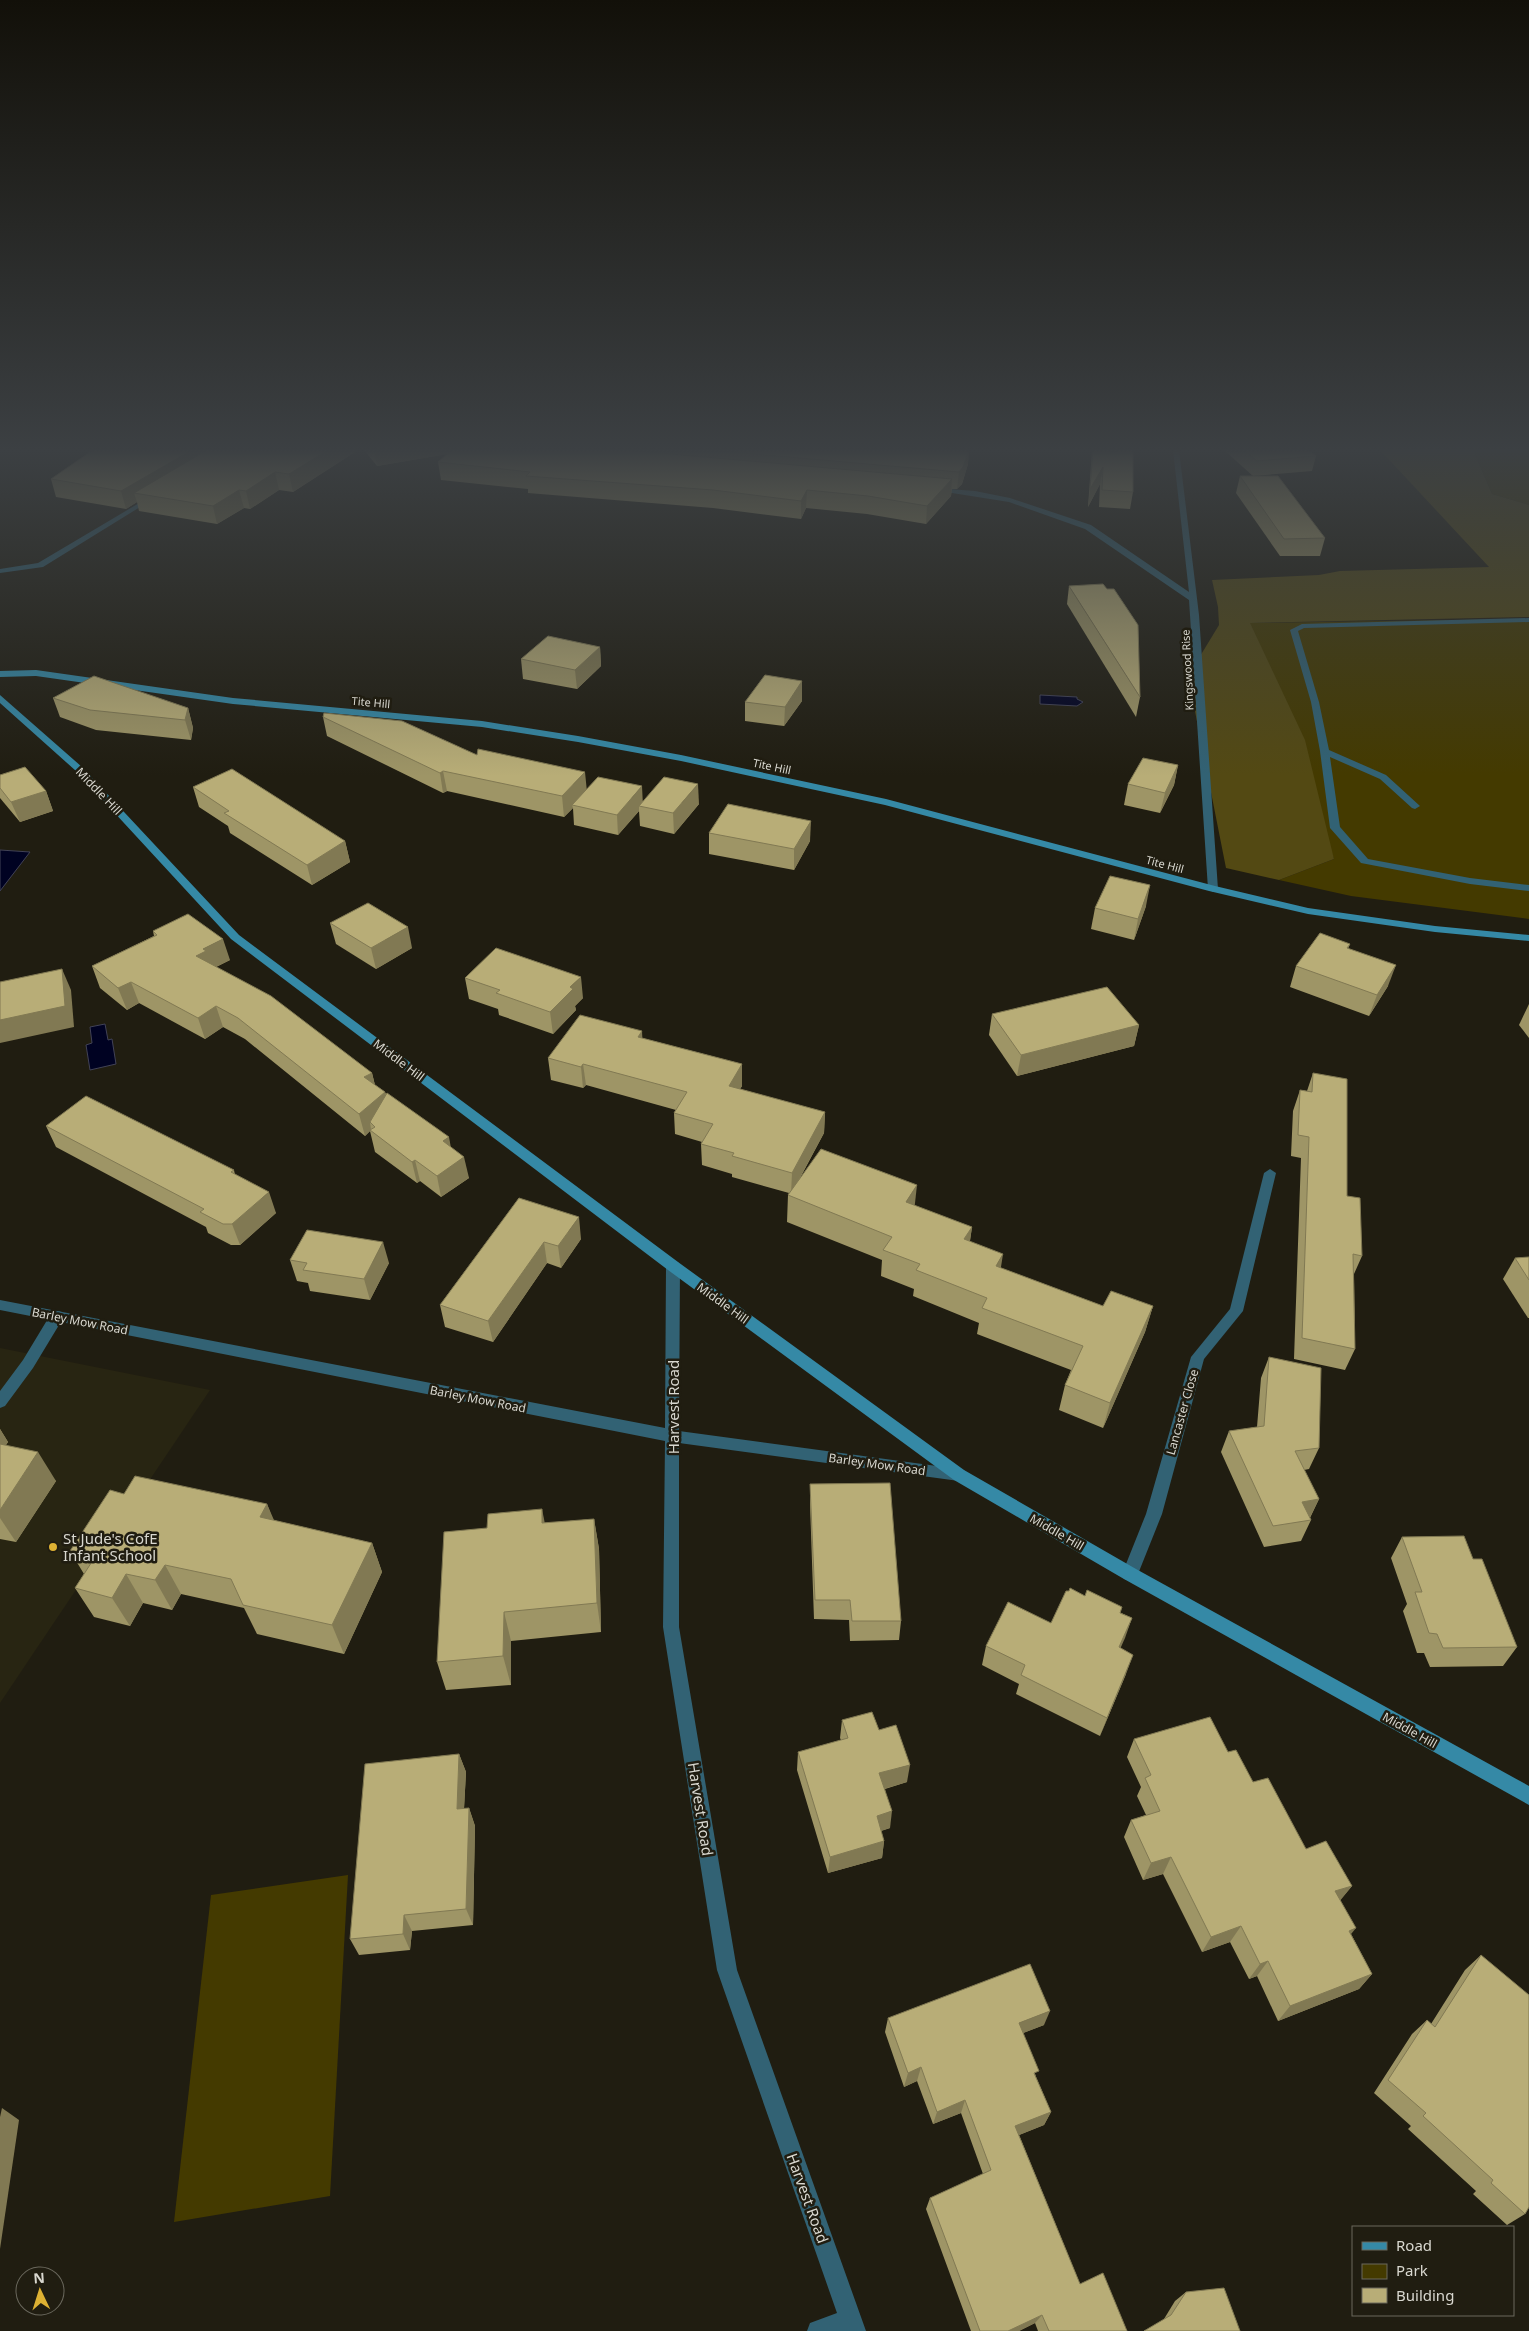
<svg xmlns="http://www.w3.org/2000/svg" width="1529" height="2331" font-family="'Noto Sans',sans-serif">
<rect width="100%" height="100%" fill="#201d11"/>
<polygon fill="#282512" points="0,1348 210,1390 0,1703"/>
<g fill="#443a00">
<polygon points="1473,450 1529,450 1529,505 1492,494"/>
<polygon points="1529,619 1529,919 1351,896 1279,880 1334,859 1249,623"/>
<polygon points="348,1875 330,2196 174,2222 211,1895"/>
</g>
<polygon fill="#534913" points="1380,450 1473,450 1492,494 1529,505 1529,617 1250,623 1305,740 1334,859 1279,880 1226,868 1188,676 1219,625 1218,607 1212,580 1319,575 1340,571 1489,567"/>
<g fill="#000222" stroke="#414256">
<polygon points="1040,695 1077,697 1077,699 1083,702 1077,706 1040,704"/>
<polygon points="0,850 30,852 0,891"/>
<polygon points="105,1024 108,1040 112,1039 116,1064 90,1070 86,1045 92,1043 90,1027"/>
</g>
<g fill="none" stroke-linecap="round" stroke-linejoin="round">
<g fill="#326274" fill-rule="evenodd">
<polygon points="1529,618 1529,622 1304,628 1298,631 1319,702 1329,750 1386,775 1420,806 1415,809 1412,808 1380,779 1330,757 1340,827 1368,859 1470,878 1529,885 1529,891 1470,884 1361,863 1330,828 1320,751 1311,702 1290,630 1302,624"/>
<polygon points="57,1311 62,1312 64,1316 62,1320 33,1368 5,1406 0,1408 0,1391 23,1360 52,1312"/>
</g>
<g fill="#326274" fill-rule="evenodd">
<polygon points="1173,450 1179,450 1199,615 1218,889 1213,892 1208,889 1189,600 1085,529 1009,502 933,490 936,488 975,491 1010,498 1091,525 1189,592"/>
<polygon points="151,496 153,497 153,499 43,567 0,573 0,569 38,563"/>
<polygon points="1270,1169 1276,1173 1243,1311 1204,1359 1162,1514 1136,1579 1130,1581 1124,1579 1122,1574 1146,1514 1191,1357 1230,1309 1264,1173"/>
<polygon points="673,1261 678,1262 680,1266 679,1431 959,1469 964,1470 967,1475 964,1480 959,1481 679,1443 679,1627 737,1970 866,2331 807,2331 810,2323 837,2313 717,1970 663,1627 665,1441 0,1310 0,1300 665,1428 666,1266 668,1262"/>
</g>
<g fill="#3589a6" fill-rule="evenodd">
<polygon points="36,670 233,698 482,721 578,736 681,755 886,799 1215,886 1308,908 1435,926 1529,935 1529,941 1435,932 1308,914 1209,891 885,805 681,761 578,742 482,727 233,704 36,676 0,677 0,671"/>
<polygon points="0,695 82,767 239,935 678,1262 964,1470 1136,1569 1529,1786 1529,1805 1124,1579 954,1480 668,1270 231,939 76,771 0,703"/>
</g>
</g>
<g fill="#9e9566">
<polygon points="93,450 358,450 293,492 279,490 250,509 244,508 217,524 139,511 137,502 126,509 56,497 51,479"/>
<polygon points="364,450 969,450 968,464 962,484 957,489 952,489 951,496 926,524 867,514 806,508 801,519 713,508 528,493 528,489 441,480 438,462 447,454 377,466"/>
<polygon points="1092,450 1117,450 1116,451 1133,492 1130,509 1099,507 1100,484 1088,507"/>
<polygon points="1224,450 1308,450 1316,456 1312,471 1253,476"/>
<polygon points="1240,476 1325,538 1320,556 1280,556 1236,493"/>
<polygon points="1069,586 1140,697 1136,717 1067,604"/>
<polygon points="600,647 601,666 577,689 523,679 521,659"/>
<polygon points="802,681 802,701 784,726 745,721 745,702"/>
<polygon points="53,698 188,708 193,728 191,740 96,730 60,717"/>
<polygon points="323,717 477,755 587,789 643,801 699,804 674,834 640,826 639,811 618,835 574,825 573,808 564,817 447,791 443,793 327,736"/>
<polygon points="1178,765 1174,785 1160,813 1124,805 1128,784"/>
<polygon points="0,775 46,791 53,811 20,822 0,798"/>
<polygon points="193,787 345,841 350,862 312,885 230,833 228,826 199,807"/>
<polygon points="709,833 810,841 794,870 709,854"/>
<polygon points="1146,906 1134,940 1091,929 1095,908"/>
<polygon points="330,923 412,948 376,969 336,944"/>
<polygon points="153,931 230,960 216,967 372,1073 375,1085 385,1092 386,1094 451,1147 469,1178 441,1197 420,1181 417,1183 375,1152 370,1131 365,1136 245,1039 223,1027 205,1039 139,1003 127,1010 100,988 92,966 154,936"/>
<polygon points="1350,944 1348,949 1388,986 1369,1016 1290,987 1296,966"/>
<polygon points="465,978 583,998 575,1006 576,1010 553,1034 499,1015 498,1009 469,999"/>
<polygon points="1529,1004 1529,1038 1519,1025"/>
<polygon points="992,1014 1139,1025 1134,1046 1017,1076 989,1035"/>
<polygon points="642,1031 642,1038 742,1064 742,1086 740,1089 825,1112 824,1133 799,1180 915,1206 972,1227 970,1241 1001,1268 1103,1306 1153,1306 1145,1332 1103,1428 1059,1410 1065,1385 1071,1370 977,1334 979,1323 913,1296 914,1289 881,1276 882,1260 787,1222 788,1195 789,1193 732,1177 732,1174 702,1165 701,1144 702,1142 675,1134 674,1113 676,1110 586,1085 583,1088 551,1080 548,1058"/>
<polygon points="1313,1073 1347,1196 1362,1256 1354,1274 1355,1349 1345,1370 1294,1359 1301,1158 1291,1156 1293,1111 1300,1090 1307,1091"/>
<polygon points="46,1126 234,1170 235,1175 276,1213 240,1245 231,1245 208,1233 206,1227 56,1147"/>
<polygon points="519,1198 581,1239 561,1268 547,1263 493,1342 445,1327 440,1305"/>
<polygon points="1529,1257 1529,1318 1528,1318 1503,1279 1515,1258"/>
<polygon points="290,1260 389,1263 370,1300 310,1291 308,1283 297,1281"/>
<polygon points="1269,1357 1319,1448 1309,1469 1304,1470 1319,1499 1310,1518 1311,1520 1301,1541 1264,1547 1221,1452 1229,1431 1257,1427 1261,1378"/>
<polygon points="0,1429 8,1442 6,1445 56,1481 16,1542 0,1539"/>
<polygon points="810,1484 901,1621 899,1640 850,1641 849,1620 814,1619 810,1504"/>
<polygon points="124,1494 267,1504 273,1520 372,1543 382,1572 344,1654 257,1634 244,1608 181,1594 172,1610 143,1603 130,1626 94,1617 75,1588 84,1574 70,1551"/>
<polygon points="594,1519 599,1549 601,1632 511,1641 511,1685 446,1690 437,1662 545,1523"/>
<polygon points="1402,1537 1473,1559 1517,1647 1503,1666 1430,1667 1424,1653 1417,1653 1403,1611 1407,1604 1391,1558"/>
<polygon points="1085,1596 1132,1618 1120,1648 1126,1674 1100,1736 1016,1694 1019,1684 982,1665 986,1646 1051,1623"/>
<polygon points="842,1720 879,1730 907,1782 885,1789 890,1828 881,1831 884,1841 882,1858 828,1873 797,1770 798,1752 841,1740 840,1738"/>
<polygon points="1134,1739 1228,1752 1306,1849 1352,1886 1340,1900 1351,1934 1372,1974 1359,1989 1278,2021 1257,1976 1249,1979 1230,1942 1202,1952 1163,1874 1143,1880 1124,1837 1131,1820 1146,1815 1137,1796 1141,1787 1127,1757"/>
<polygon points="459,1754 466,1772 464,1809 469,1808 475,1826 473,1925 412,1931 410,1950 359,1955 350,1939"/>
<polygon points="1481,1955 1525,2214 1507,2225 1473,2194 1476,2191 1408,2129 1411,2126 1374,2093 1412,2034 1427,2020 1431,2024 1465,1970"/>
<polygon points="888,2018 1044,2025 1023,2033 1036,2077 1051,2112 1044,2125 1019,2135 1080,2284 1127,2331 1038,2331 1035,2323 1019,2331 971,2331 926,2209 930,2198 983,2174 961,2113 933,2124 917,2081 904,2087 885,2032"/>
<polygon points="1186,2292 1240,2331 1164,2319 1175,2301"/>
</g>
<g fill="#817953">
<polygon points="192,450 226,450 134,493 137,502 126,509 121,491"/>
<polygon points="328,450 358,450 293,492 289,474"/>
<polygon points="374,450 471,450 377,466"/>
<polygon points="969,450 968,464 962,484 957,489 959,472"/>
<polygon points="1111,450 1117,450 1107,470 1109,454"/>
<polygon points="1103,467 1100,484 1088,507 1090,489"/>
<polygon points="275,472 279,490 250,509 246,491"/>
<polygon points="952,479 951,496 926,524 927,506"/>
<polygon points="239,490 244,508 217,524 213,506"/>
<polygon points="807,490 806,508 801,519 801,501"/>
<polygon points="600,647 601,666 577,689 575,670"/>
<polygon points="802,681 802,701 784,726 785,707"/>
<polygon points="188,708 193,728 191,740 185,720"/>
<polygon points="1178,765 1174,785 1160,813 1165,793"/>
<polygon points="443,771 447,791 443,793 440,773"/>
<polygon points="585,772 587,792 572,805 573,808 564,817 562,796"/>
<polygon points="698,784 699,804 674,834 673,813"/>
<polygon points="642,786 643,806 639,806 639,811 618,835 617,815"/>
<polygon points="46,791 53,811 20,822 11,802"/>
<polygon points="811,821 810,841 794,870 794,849"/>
<polygon points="345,841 350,862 312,885 307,865"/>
<polygon points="1150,885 1146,906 1134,940 1138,919"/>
<polygon points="408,927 412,948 376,969 371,948"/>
<polygon points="223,939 230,960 212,969 196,956 203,949"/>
<polygon points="1396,965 1388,986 1369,1016 1377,995"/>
<polygon points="62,969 71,990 74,1027 0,1043 0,1020"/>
<polygon points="581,977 583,998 575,1006 576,1010 553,1034 550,1012 570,987"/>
<polygon points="131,982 139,1003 127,1010 118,988"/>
<polygon points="216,1006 223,1027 205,1039 198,1018"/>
<polygon points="1139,1025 1134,1046 1017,1076 1021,1055"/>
<polygon points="642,1031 643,1052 638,1037"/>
<polygon points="583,1064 586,1085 583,1088 581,1067"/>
<polygon points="742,1064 742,1086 729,1107 729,1086"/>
<polygon points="372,1073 377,1094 364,1077"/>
<polygon points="385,1092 390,1113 370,1122 371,1130 365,1136 359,1114"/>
<polygon points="825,1112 824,1133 791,1194 792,1173"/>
<polygon points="449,1137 453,1159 443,1141"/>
<polygon points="464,1157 469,1178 441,1197 437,1176"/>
<polygon points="415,1160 420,1181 417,1183 412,1162"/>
<polygon points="917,1185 914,1212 906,1202"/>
<polygon points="269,1192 276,1213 240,1245 232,1224"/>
<polygon points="579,1217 581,1239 561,1268 558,1246"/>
<polygon points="972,1227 968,1253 964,1239"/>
<polygon points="383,1242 389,1263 370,1300 364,1279"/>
<polygon points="544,1242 547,1263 493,1342 488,1321"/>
<polygon points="1003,1254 999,1280 996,1266"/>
<polygon points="1153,1306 1145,1332 1103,1428 1110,1403"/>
<polygon points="0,1429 8,1442 0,1453"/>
<polygon points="38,1452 56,1481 16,1542 0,1518 0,1510"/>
<polygon points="1319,1499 1309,1519 1302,1502"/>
<polygon points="267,1504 280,1534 260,1517"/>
<polygon points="542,1509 548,1539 542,1523"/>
<polygon points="594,1519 599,1549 601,1632 597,1603"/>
<polygon points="372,1543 382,1572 344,1654 332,1625"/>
<polygon points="165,1565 181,1594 172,1610 155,1580"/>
<polygon points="126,1574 143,1603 130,1626 112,1598"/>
<polygon points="504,1612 511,1641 511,1685 503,1656"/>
<polygon points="1132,1618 1125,1638 1112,1667 1119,1647"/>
<polygon points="1133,1655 1126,1674 1100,1736 1107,1718"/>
<polygon points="459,1754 466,1772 463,1827 457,1809"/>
<polygon points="910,1765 907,1782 877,1791 879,1773"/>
<polygon points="469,1808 475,1826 473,1925 466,1909"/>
<polygon points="892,1811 890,1828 874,1833 877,1816"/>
<polygon points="884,1841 882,1858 828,1873 830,1857"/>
<polygon points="1171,1857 1163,1874 1143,1880 1151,1863"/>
<polygon points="1352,1886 1339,1902 1335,1891"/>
<polygon points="404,1915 412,1931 410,1950 403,1934"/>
<polygon points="1241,1926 1230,1942 1202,1952 1211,1937"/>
<polygon points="1356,1928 1343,1944 1349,1931"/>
<polygon points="1268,1961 1257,1976 1249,1979 1260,1964"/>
<polygon points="1372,1974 1359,1989 1278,2021 1290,2006"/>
<polygon points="1050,2011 1044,2025 1013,2037 1019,2023"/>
<polygon points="921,2067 917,2081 904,2087 908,2073"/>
<polygon points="965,2100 961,2113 933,2124 937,2112"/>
<polygon points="2,2108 19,2120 0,2249 0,2117"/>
<polygon points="1051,2112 1044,2125 1009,2139 1015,2126"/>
<polygon points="1042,2315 1035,2323 1019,2331 1008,2331"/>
</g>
<g fill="#b8ad77" stroke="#817953">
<polygon points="93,450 192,450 121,491 51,479"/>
<polygon points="207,450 328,450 289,474 275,472 246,491 239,490 213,506 134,493"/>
<polygon points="452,450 626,450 952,479 927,506 868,496 807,490 801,501 713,490 526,476 530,472 438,462"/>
<polygon points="708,450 969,450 963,467 959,472"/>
<polygon points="1093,450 1111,450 1109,454 1119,450 1133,450 1133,492 1102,490 1103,467 1090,489"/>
<polygon points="1244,450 1308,450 1316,456 1257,461"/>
<polygon points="1240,476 1278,476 1325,538 1284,539"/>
<polygon points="1103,584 1107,589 1114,589 1138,625 1140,697 1069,586"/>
<polygon points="548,636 600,647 575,670 521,659"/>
<polygon points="765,675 802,681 785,707 745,702"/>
<polygon points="94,676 188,708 185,720 90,710 53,698"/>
<polygon points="324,713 402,721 477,755 478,749 585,772 562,796 443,771 440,773 323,717"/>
<polygon points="1143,758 1178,765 1165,793 1128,784"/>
<polygon points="25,767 46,791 11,802 0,788 0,775"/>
<polygon points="232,769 345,841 307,865 224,813 229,811 193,787"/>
<polygon points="598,777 642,786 617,815 572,805"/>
<polygon points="664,777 698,784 673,813 639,806"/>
<polygon points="728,804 811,821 794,849 709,833"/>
<polygon points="1110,876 1150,885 1138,919 1095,908"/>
<polygon points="368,903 408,927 371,948 330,923"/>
<polygon points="188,914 223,939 203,949 206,951 196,956 271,996 372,1073 364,1077 385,1092 359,1114 238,1018 216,1006 198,1018 131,982 118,988 92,966 157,935 153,931"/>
<polygon points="1320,933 1350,944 1347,948 1396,965 1377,995 1296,966"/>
<polygon points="496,948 581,977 570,987 573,989 550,1012 496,993 500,990 465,978"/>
<polygon points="62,969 65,1006 0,1020 0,982"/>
<polygon points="1107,987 1139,1025 1021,1055 992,1014"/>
<polygon points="580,1015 642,1031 638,1037 742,1064 729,1086 825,1112 792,1173 732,1156 734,1153 701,1144 713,1124 674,1113 687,1092 583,1064 581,1067 548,1058"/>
<polygon points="1313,1073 1347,1079 1347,1196 1360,1198 1362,1256 1353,1254 1355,1349 1302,1338 1309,1137 1298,1135 1300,1090 1312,1092"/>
<polygon points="387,1093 449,1137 443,1141 464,1157 437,1176 415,1160 412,1162 370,1130 375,1127 370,1122"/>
<polygon points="86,1096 234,1170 231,1172 269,1192 232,1224 223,1224 200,1212 204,1209 46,1126"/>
<polygon points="821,1149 917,1185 906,1202 972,1227 964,1239 1003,1254 996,1266 1103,1306 1111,1291 1153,1306 1110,1403 1065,1385 1083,1346 982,1308 987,1298 916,1270 920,1264 883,1250 892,1237 788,1195"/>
<polygon points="519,1198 579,1217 558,1246 544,1242 488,1321 440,1305"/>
<polygon points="307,1230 383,1242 364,1279 303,1270 307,1263 290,1260"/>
<polygon points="1529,1257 1529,1280 1515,1258"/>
<polygon points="1269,1357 1321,1368 1319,1448 1295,1451 1319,1499 1302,1502 1311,1520 1273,1526 1229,1431 1264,1426"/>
<polygon points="0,1444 38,1452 0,1510"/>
<polygon points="135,1476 267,1504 260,1517 372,1543 332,1625 243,1605 231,1579 165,1565 155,1580 126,1574 112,1598 75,1588 95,1557 70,1551 110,1490 124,1494"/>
<polygon points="890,1483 901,1621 852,1621 850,1600 815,1600 810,1484"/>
<polygon points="542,1509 542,1523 594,1519 597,1603 504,1612 503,1656 437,1662 444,1532 487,1528 488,1514"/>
<polygon points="1464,1536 1473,1559 1482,1559 1517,1647 1443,1648 1437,1634 1429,1633 1415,1592 1422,1592 1402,1537"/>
<polygon points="1070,1588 1085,1596 1087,1590 1122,1607 1120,1613 1132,1618 1119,1647 1133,1655 1107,1718 1021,1675 1025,1665 986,1646 1008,1602 1051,1623 1066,1591 1069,1591"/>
<polygon points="872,1712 879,1730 896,1725 910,1765 879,1773 892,1811 877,1816 884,1841 830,1857 798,1752 848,1738 842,1720"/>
<polygon points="1210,1717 1228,1752 1236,1750 1253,1782 1268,1778 1306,1849 1326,1841 1352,1886 1335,1891 1356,1928 1349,1931 1372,1974 1290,2006 1268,1961 1260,1964 1241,1926 1211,1937 1171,1857 1151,1863 1131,1820 1160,1811 1145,1778 1151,1775 1134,1739"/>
<polygon points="459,1754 457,1809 469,1808 466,1909 404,1915 403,1934 350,1939 365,1764"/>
<polygon points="1481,1955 1529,1995 1529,2207 1525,2214 1491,2183 1493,2180 1423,2116 1426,2113 1388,2080 1427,2020 1435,2027"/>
<polygon points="1030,1964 1050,2011 1019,2023 1039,2071 1034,2073 1051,2112 1015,2126 1080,2284 1103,2273 1127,2331 1049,2331 1042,2315 1008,2331 980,2331 930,2198 991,2170 965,2100 937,2112 921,2067 908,2073 888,2018"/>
<polygon points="1224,2288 1240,2331 1144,2331 1171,2315 1186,2292"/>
</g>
<linearGradient id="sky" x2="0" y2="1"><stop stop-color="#121009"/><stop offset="0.58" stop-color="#3c4043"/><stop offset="1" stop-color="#3c4043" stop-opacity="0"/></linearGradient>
<rect width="1529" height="776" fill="url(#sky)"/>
<circle fill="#ddb133" stroke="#201d11" stroke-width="2" cx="53" cy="1547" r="5"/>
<g text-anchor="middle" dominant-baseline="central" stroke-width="5" stroke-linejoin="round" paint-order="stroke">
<g font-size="11" fill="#d9d8d0" stroke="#201d11">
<text transform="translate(1187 670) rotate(-93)">Kingswood Rise</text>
<text transform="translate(371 702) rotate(5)">Tite Hill</text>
<text transform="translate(772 766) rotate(12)">Tite Hill</text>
<text transform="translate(1165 864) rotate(15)">Tite Hill</text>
</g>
<g font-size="12" fill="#d9d8d0" stroke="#201d11">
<text transform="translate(99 791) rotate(46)">Middle Hill</text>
<text transform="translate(399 1060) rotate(37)">Middle Hill</text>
<text transform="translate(723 1303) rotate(36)">Middle Hill</text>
<text transform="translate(80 1321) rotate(11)">Barley Mow Road</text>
<text transform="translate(478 1399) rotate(11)">Barley Mow Road</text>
<text transform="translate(1182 1412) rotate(-74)">Lancaster Close</text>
<text transform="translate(877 1464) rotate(8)">Barley Mow Road</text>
<text transform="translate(1057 1532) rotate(30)">Middle Hill</text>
<text transform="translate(1410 1730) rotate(29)">Middle Hill</text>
</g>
<g font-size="15" fill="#d9d8d0" stroke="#201d11">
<text transform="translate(673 1407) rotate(-90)">Harvest Road</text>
<text transform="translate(701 1809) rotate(81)">Harvest Road</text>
<text transform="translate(808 2198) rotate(70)">Harvest Road</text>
</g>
<g font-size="15" fill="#d9d8d0" stroke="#201d11" text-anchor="start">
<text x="63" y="1538">St Jude's CofE<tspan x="63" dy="17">Infant School</tspan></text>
</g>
</g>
<rect x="1352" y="2226" width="162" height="90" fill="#201d11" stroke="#6a685d"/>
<rect x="1362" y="2242" width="25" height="8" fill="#3589a6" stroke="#6a685d"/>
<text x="1396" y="2251" font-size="15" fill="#d9d8d0">Road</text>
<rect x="1362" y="2264" width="25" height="15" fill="#443a00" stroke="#6a685d"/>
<text x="1396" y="2276" font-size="15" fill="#d9d8d0">Park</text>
<rect x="1362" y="2288" width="25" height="15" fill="#b8ad77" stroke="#6a685d"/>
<text x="1396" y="2301" font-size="15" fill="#d9d8d0">Building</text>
<g transform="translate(40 2291) rotate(356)"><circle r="24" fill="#201d11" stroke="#6a685d"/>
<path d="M0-4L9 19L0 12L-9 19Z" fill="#ddb133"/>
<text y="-8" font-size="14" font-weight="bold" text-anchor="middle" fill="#d9d8d0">N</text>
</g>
</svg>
